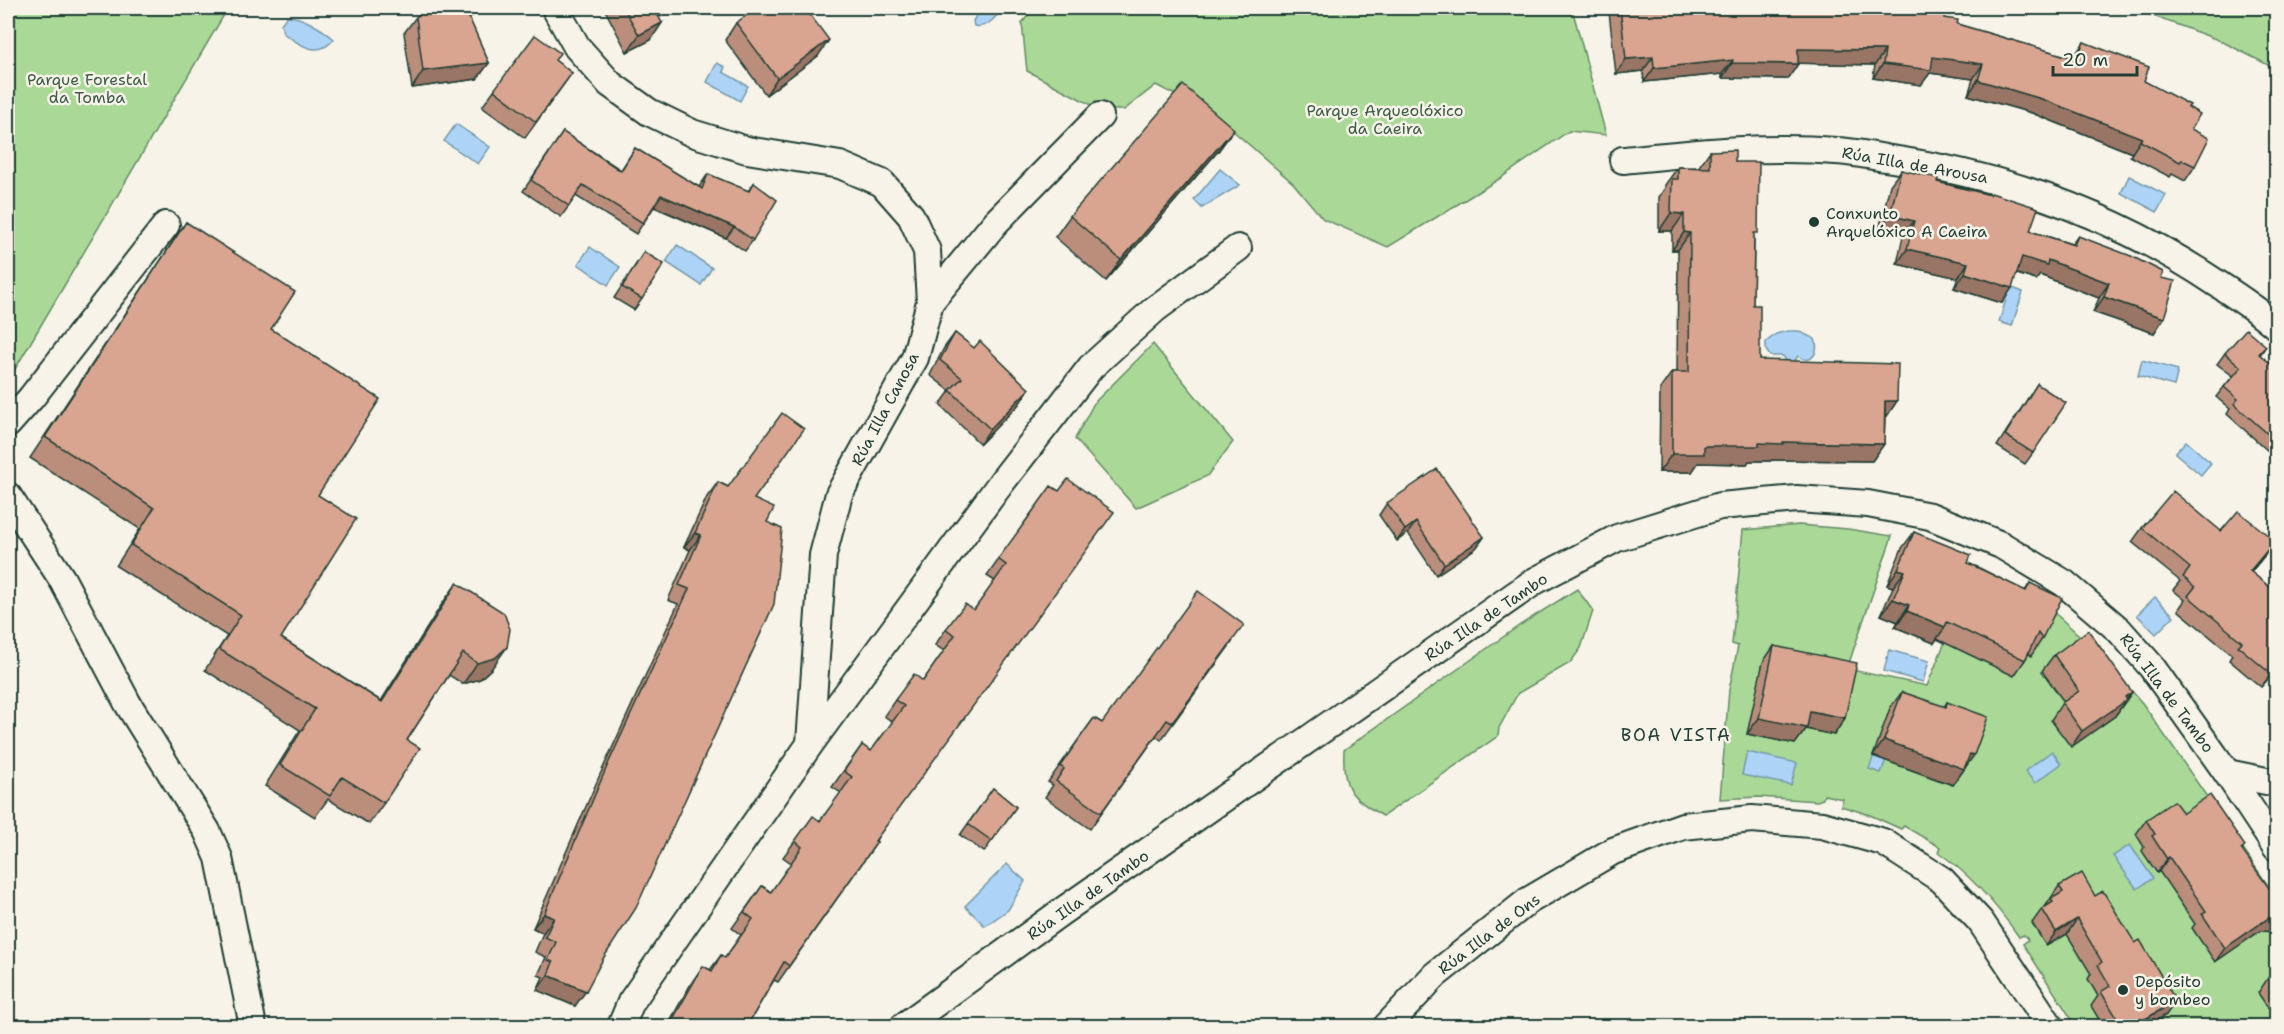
<svg xmlns="http://www.w3.org/2000/svg" width="2284" height="1034" font-family="'Shantell Sans',sans-serif">
<rect width="100%" height="100%" fill="#f7f3e8"/>
<filter id="ink" filterUnits="userSpaceOnUse"><feTurbulence type="fractalNoise" baseFrequency=".0167" numOctaves="2"/><feDisplacementMap in="SourceGraphic" scale="12" xChannelSelector="R" yChannelSelector="G"/><feConvolveMatrix kernelMatrix="1 2 1 2 8 2 1 2 1" color-interpolation-filters="sRGB"/></filter>
<g filter="url(#ink)">
<g fill="#aad897" stroke="#648a66" stroke-width="1.5">
<polygon points="8,8 228,8 8,381"/>
<polygon points="1034,8 1572,8 1606,135 1569,131 1499,179 1388,247 1323,219 1293,183 1216,116 1156,85 1124,110 1101,110 1027,71 1022,23"/>
<polygon points="2132,8 2276,8 2276,69 2221,41"/>
<polygon points="1153,344 1233,442 1207,476 1136,508 1075,439 1094,403"/>
<path d="M1799,525L1848,529L1892,536L1847,669L1927,686L1976,566L2011,584L2058,616L2100,654L2143,704L2276,897V1026H2076L2023,944L2028,940L2024,935L2019,937C1996,904 1971,875 1938,852L1940,847L1904,826L1901,829L1870,815L1841,806L1843,799L1824,795L1823,799L1817,801L1759,797L1720,799L1729,690L1738,646L1732,644L1743,530Z"/>
<path d="M1577,589L1593,611L1581,648L1570,663L1518,693L1499,728L1498,736L1383,816C1350,797 1342,789 1344,750L1520,625Z"/>
</g>
<g fill="#add4f7" stroke="#7498a9" stroke-width="1.5">
<path d="M981,8H1003C996,17 987,29 974,26L973,21Z"/>
<path d="M287,16C300,15 324,30 334,39C318,59 300,45 283,33L281,24Z"/>
<polygon points="717,63 725,67 723,72 748,86 740,101 707,82"/>
<polygon points="456,124 490,147 478,164 444,141"/>
<polygon points="1220,169 1240,185 1202,208 1194,200"/>
<polygon points="2129,176 2166,195 2157,212 2121,193"/>
<polygon points="677,245 712,268 701,285 666,262"/>
<polygon points="590,247 620,267 608,285 578,264"/>
<polygon points="2010,287 2023,292 2012,326 1999,322"/>
<path d="M1788,331H1798L1815,339C1820,351 1812,366 1798,356L1793,363H1788L1783,356H1770L1766,350V342L1776,334Z"/>
<polygon points="2142,360 2178,370 2174,386 2138,376"/>
<polygon points="2186,441 2211,463 2201,475 2175,453"/>
<polygon points="2155,597 2174,616 2156,634 2137,615"/>
<polygon points="1889,650 1929,661 1923,682 1884,671"/>
<polygon points="1882,732 1894,737 1881,773 1869,769"/>
<polygon points="2052,751 2061,764 2035,783 2025,771"/>
<polygon points="1747,752 1797,763 1791,785 1742,775"/>
<polygon points="2130,845 2153,878 2137,889 2113,856"/>
<polygon points="1007,864 1025,881 1008,910 985,926 965,906"/>
</g>
<g fill="none" stroke-linecap="round" stroke-linejoin="round">
<defs>
<g id="minor">
<polyline points="555,8 577,47 610,84 649,112 692,133 747,150 840,165 882,183 911,216 927,251 930,302 915,358 839,494 823,555 810,743"/>
<path d="M1623,160C1694,153 1765,145 1836,151C1852,152 1869,155 1885,158C2005,175 2117,216 2218,284C2238,297 2258,310 2276,326"/>
<polyline points="930,302 996,222 1100,116"/>
<polyline points="8,424 31,398 166,225"/>
<polyline points="8,496 62,579 128,704 207,831 219,858 253,1026"/>
<polyline points="2227,773 2276,783"/>
<polyline points="621,1026 631,1002 810,744 1001,483 1091,367 1155,309 1238,248"/>
<polyline points="904,1026 1061,912 1535,581 1617,538 1720,506 1797,499 1868,504 1930,516 2001,545 2064,583 2119,630 2151,666 2227,773 2276,847"/>
<polyline points="1387,1026 1435,975 1528,901 1613,851 1683,826 1752,819 1822,825 1883,842 1942,880 1981,922 2050,1026"/>
</g>
</defs>
<use href="#minor" stroke="#1f3d34" stroke-width="30"/>
<use href="#minor" stroke="#f7f3e8" stroke-width="26"/>
</g>
<g fill="#bb8e7c" stroke="#1f3d34" stroke-width="1.5">
<polygon points="426,8 478,8 469,18 489,63 477,79 412,88 404,33 416,17"/>
<polygon points="604,8 676,8 659,16 651,40 627,52"/>
<polygon points="1613,8 1650,8 1650,9 1944,18 1957,24 2073,58 2084,42 2144,81 2188,107 2195,166 2185,181 2172,174 2170,177 2130,156 2132,153 2032,113 1968,95 1973,79 1930,73 1921,85 1873,78 1875,65 1798,63 1788,79 1722,78 1722,74 1644,82 1643,71 1616,74 1609,12"/>
<polygon points="736,23 818,56 766,95 725,40"/>
<polygon points="555,61 572,73 525,138 482,107 494,90"/>
<polygon points="1234,129 1219,150 1106,281 1055,237 1070,216"/>
<polygon points="563,132 621,170 635,148 699,187 708,174 748,191 754,183 753,240 745,251 726,238 654,207 636,234 576,196 561,217 523,191"/>
<polygon points="1710,151 1735,162 1754,238 1753,305 1760,360 1897,401 1885,419 1884,444 1872,461 1772,460 1770,461 1749,461 1747,464 1698,463 1692,472 1659,472 1660,389 1672,372 1677,372 1678,250 1672,250 1672,231 1659,231 1659,197 1665,188 1665,185 1678,167 1698,168"/>
<polygon points="1901,170 1937,182 1989,195 1991,193 2030,231 2072,244 2078,236 2161,278 2164,318 2154,333 2093,312 2099,298 2040,275 2036,280 2017,274 2002,303 1954,288 1958,278 1897,264 1903,236 1879,230 1890,185"/>
<polygon points="186,222 271,329 318,495 281,638 381,701 442,604 457,583 492,668 480,679 463,684 449,675 407,740 384,803 369,824 328,799 315,817 265,786 300,730 205,670 227,636 116,566 140,529 30,458"/>
<polygon points="644,252 642,299 634,310 614,298"/>
<polygon points="955,333 974,348 1029,389 1019,404 980,444 940,405 950,391 930,375 944,348"/>
<polygon points="2266,346 2260,355 2277,369 2277,459 2227,414 2230,409 2216,397 2233,376 2217,364 2225,353"/>
<polygon points="2037,384 2033,453 2025,464 1997,446"/>
<polygon points="718,482 754,499 767,522 604,957 575,1006 537,990 543,977 538,975 546,957 535,952 543,933 533,928 598,779 678,604 668,600 690,550 684,547 707,497"/>
<polygon points="1387,503 1484,537 1476,548 1436,575 1408,533 1397,541 1379,515"/>
<polygon points="1033,511 876,841 877,842 778,982 774,980 747,1026 667,1026 692,982 703,966 710,970 721,955 725,958 741,935 732,928 762,886 771,892 791,863 783,857 795,841 820,821 841,793 832,787 862,745 871,751 893,722 884,716 895,700 923,681 944,651 935,645 946,629 974,610 995,581 987,576"/>
<polygon points="2142,528 2221,531 2265,555 2251,572 2277,593 2277,669 2261,687 2229,660 2232,655 2178,610 2185,600 2173,590 2180,581 2132,542"/>
<polygon points="1914,532 1968,563 2025,591 2030,583 2042,639 2031,656 2029,653 2025,660 2014,676 1937,639 1934,643 1895,627 1898,622 1881,615 1893,587 1887,585 1902,548"/>
<polygon points="1233,641 1161,740 1156,736 1090,829 1045,797 1053,785 1048,782 1094,718 1102,723"/>
<polygon points="1774,646 1845,718 1834,735 1806,729 1795,744 1747,734 1763,662"/>
<polygon points="2054,655 2132,692 2115,716 2071,747 2051,720 2062,703 2064,702 2042,671"/>
<polygon points="1902,692 1944,707 1947,702 1974,755 1953,785 1873,756 1890,708"/>
<polygon points="993,788 1016,807 984,852 960,835"/>
<polygon points="2183,813 2245,846 2242,850 2260,931 2215,962 2192,928 2195,924 2159,871 2157,873 2142,851 2144,847 2136,834 2146,820"/>
<polygon points="2059,886 2166,1015 2147,1026 2103,1026 2091,1006 2098,996 2088,979 2091,974 2067,934 2046,946 2032,923 2042,909 2045,907"/>
<polygon points="2277,973 2277,1021 2258,993 2268,978"/>
</g>
<g fill="#997465" stroke="#1f3d34" stroke-width="1.5">
<polygon points="475,8 478,8 474,14 456,31 468,15"/>
<polygon points="654,8 676,8 643,25"/>
<polygon points="662,23 651,40 627,52 639,35"/>
<polygon points="829,40 818,56 766,95 777,78"/>
<polygon points="1798,49 1885,50 1875,65 1788,63"/>
<polygon points="1653,57 1643,71 1616,74 1626,59"/>
<polygon points="1933,57 1983,64 1973,79 1930,73 1921,85 1873,78 1883,64"/>
<polygon points="1733,60 1722,74 1644,82 1654,68"/>
<polygon points="489,63 477,79 412,88 423,71"/>
<polygon points="1732,63 1798,64 1788,79 1722,78"/>
<polygon points="1978,80 2042,99 2142,138 2132,153 2032,113 1968,95"/>
<polygon points="1234,129 1219,150 1106,281 1121,260"/>
<polygon points="661,195 734,227 726,238 653,206"/>
<polygon points="1671,213 1684,214 1672,231 1659,231"/>
<polygon points="1890,215 1914,221 1903,236 1879,230"/>
<polygon points="1684,232 1690,233 1678,250 1672,250"/>
<polygon points="1907,249 1968,263 1958,278 1897,264"/>
<polygon points="2022,257 2048,260 2109,283 2099,298 2040,275 2036,280 2012,272"/>
<polygon points="1965,273 2012,288 2002,303 1954,288"/>
<polygon points="2104,297 2164,318 2154,333 2093,312"/>
<polygon points="1029,389 1019,404 980,444 990,429"/>
<polygon points="1885,401 1897,401 1885,419"/>
<polygon points="1783,442 1884,444 1872,461 1772,460 1770,461 1749,461 1747,464 1698,463 1692,472 1659,472 1672,454 1704,446"/>
<polygon points="1416,522 1408,533 1397,541 1405,530"/>
<polygon points="695,533 701,535 690,550 684,547"/>
<polygon points="1484,537 1476,548 1436,575 1444,564"/>
<polygon points="2275,541 2265,555 2241,584 2250,571"/>
<polygon points="1898,569 1905,571 1893,587 1887,585"/>
<polygon points="1893,599 1909,605 1898,622 1881,615"/>
<polygon points="1907,611 1945,627 1934,643 1895,627"/>
<polygon points="507,647 492,668 480,679 463,684 477,663"/>
<polygon points="2277,667 2277,669 2261,687 2271,674"/>
<polygon points="2132,692 2115,716 2071,747 2082,731"/>
<polygon points="1810,711 1845,718 1834,735 1806,729 1795,744 1747,734 1759,718"/>
<polygon points="1884,740 1970,754 1974,755 1953,785 1873,756"/>
<polygon points="2169,857 2159,871 2157,873 2167,859"/>
<polygon points="544,914 554,918 543,933 533,928"/>
<polygon points="2270,917 2277,917 2277,932 2260,931 2215,962 2225,948"/>
<polygon points="2077,919 2067,934 2046,946 2056,932"/>
<polygon points="548,975 586,991 575,1006 537,990"/>
<polygon points="2176,1001 2166,1015 2147,1026 2133,1026"/>
</g>
<g fill="#daa590" stroke="#1f3d34" stroke-width="1.5">
<polygon points="426,8 475,8 468,15 489,63 423,71 416,17"/>
<polygon points="624,8 656,8 654,8 662,23 639,35"/>
<polygon points="757,8 805,8 829,40 777,78 736,23"/>
<polygon points="1620,8 1650,8 1650,9 1665,8 1943,8 1945,9 1944,18 1958,20 1957,24 2076,59 2084,42 2149,67 2144,81 2190,105 2188,107 2200,114 2191,129 2209,138 2195,166 2182,160 2180,162 2140,141 2142,138 2042,99 1978,80 1983,64 1933,57 1931,70 1883,64 1885,50 1798,49 1798,64 1732,63 1733,60 1654,68 1653,57 1626,59"/>
<polygon points="535,35 560,53 555,60 572,73 536,122 494,90"/>
<polygon points="1183,85 1234,129 1121,260 1070,216"/>
<polygon points="563,132 621,171 635,148 702,189 708,174 749,191 754,183 777,200 753,240 734,227 661,195 643,223 583,185 569,206 531,180"/>
<polygon points="1735,150 1735,162 1759,162 1758,233 1754,233 1753,305 1760,305 1760,360 1898,364 1897,401 1885,401 1884,444 1783,442 1783,444 1759,443 1759,446 1704,446 1704,454 1672,454 1672,372 1689,372 1690,233 1684,232 1684,214 1671,213 1672,179 1678,179 1678,167 1710,168 1710,151"/>
<polygon points="1901,170 1938,178 1937,182 1990,195 1991,193 2038,208 2030,231 2074,245 2078,236 2131,256 2163,272 2161,278 2175,281 2164,318 2104,297 2109,283 2048,260 2047,265 2022,257 2012,288 1965,273 1968,263 1907,249 1914,221 1890,215"/>
<polygon points="186,222 295,292 271,329 380,399 318,495 356,519 281,638 382,702 457,583 504,613 510,629 507,647 495,658 477,663 463,653 407,740 420,748 384,803 342,777 330,796 280,765 315,709 219,649 241,615 131,545 154,508 45,437"/>
<polygon points="644,252 664,264 642,299 622,287"/>
<polygon points="2246,329 2266,346 2259,354 2277,369 2277,442 2234,404 2238,399 2224,387 2241,367 2225,353"/>
<polygon points="955,333 974,348 980,341 1029,389 990,429 950,390 962,378 940,360"/>
<polygon points="2037,384 2066,403 2033,453 2005,435"/>
<polygon points="782,413 804,429 754,499 774,508 767,522 782,529 774,604 636,908 604,957 586,991 548,975 553,962 548,960 556,942 545,937 554,918 544,914 608,764 689,589 679,585 701,535 695,533 718,482 728,487"/>
<polygon points="1437,469 1484,537 1444,564 1416,522 1405,530 1387,503"/>
<polygon points="1068,479 1114,512 875,841 877,842 789,966 784,962 747,1026 669,1026 703,966 712,971 721,955 725,958 753,919 744,912 762,886 771,892 802,847 795,841 813,816 820,821 852,777 844,771 862,745 871,751 904,706 895,700 914,674 923,681 955,635 946,629 965,604 974,610 1006,565 998,559 1033,511 1051,486 1059,491"/>
<polygon points="2173,491 2221,531 2238,511 2275,541 2250,571 2277,593 2277,667 2271,674 2238,646 2242,642 2188,596 2195,587 2183,577 2190,568 2142,528"/>
<polygon points="1914,532 1971,555 1968,563 2026,591 2030,583 2062,598 2042,639 2038,633 2025,660 1947,622 1945,627 1907,611 1909,605 1893,599 1905,571 1898,569"/>
<polygon points="1198,591 1244,625 1172,723 1167,720 1101,813 1056,781 1064,769 1060,766 1094,718 1102,723"/>
<polygon points="2088,630 2132,692 2125,697 2127,700 2082,731 2062,703 2079,691 2054,655"/>
<polygon points="1774,646 1857,663 1845,718 1810,711 1807,728 1759,718"/>
<polygon points="1902,692 1946,707 1947,702 1988,717 1974,755 1970,754 1964,769 1884,740"/>
<polygon points="993,788 1016,807 992,841 968,824"/>
<polygon points="2210,795 2245,846 2241,849 2277,899 2277,917 2270,917 2225,948 2202,914 2206,911 2169,857 2167,859 2152,836 2155,834 2146,820 2174,801 2183,813"/>
<polygon points="2082,873 2095,896 2103,891 2135,943 2140,940 2176,1001 2133,1026 2122,1026 2101,992 2110,986 2098,965 2102,962 2077,919 2056,932 2042,909 2053,902 2051,899 2063,892 2059,886"/>
<polygon points="2277,973 2277,990 2268,978"/>
</g>
</g>
<g fill="#1f3d34" stroke="#f7f3e8" stroke-width="2">
<circle cx="1814" cy="222" r="6"/>
<circle cx="2123" cy="990" r="6"/>
</g>
<g text-anchor="middle" dominant-baseline="central" stroke-width="5" stroke-linejoin="round" paint-order="stroke">
<g font-size="16" fill="#3b5c48" stroke="#f7f3e8">
<text x="87" y="79">Parque Forestal<tspan x="87" dy="18">da Tomba</tspan></text>
<text x="1385" y="110">Parque Arqueolóxico<tspan x="1385" dy="18">da Caeira</tspan></text>
</g>
<g font-size="16" fill="#1f3d34" stroke="#f7f3e8">
<text transform="translate(1915 165) rotate(10)">Rúa Illa de Arousa</text>
<text transform="translate(885 409) rotate(-62)">Rúa Illa Canosa</text>
<text transform="translate(1486 617) rotate(-34)">Rúa Illa de Tambo</text>
<text transform="translate(2167 693) rotate(53)">Rúa Illa de Tambo</text>
<text transform="translate(1088 895) rotate(-35)">Rúa Illa de Tambo</text>
<text transform="translate(1489 934) rotate(-37)">Rúa Illa de Ons</text>
</g>
<g font-size="16" fill="#1f3d34" stroke="#f7f3e8" text-anchor="start">
<text x="1826" y="213">Conxunto<tspan x="1826" dy="18">Arquelóxico A Caeira</tspan></text>
<text x="2135" y="981">Depósito<tspan x="2135" dy="18">y bombeo</tspan></text>
</g>
<g font-size="18" letter-spacing="1.5" fill="#1f3d34" stroke="#f7f3e8">
<text x="1676" y="735">BOA VISTA</text>
</g>
</g>
<rect width="2284" height="1034" fill="none" stroke="#f7f3e8" stroke-width="30"/>
<rect x="15" y="15" width="2254" height="1004" fill="none" stroke="#1f3d34" stroke-width="2" filter="url(#ink)"/>
<path d="M2053 66v9h84v-9" fill="none" stroke="#1f3d34" stroke-width="3"/>
<text x="2062" y="66" font-size="18" fill="#1f3d34" stroke="#f7f3e8" stroke-width="4.5" paint-order="stroke">20 m</text>
</svg>
